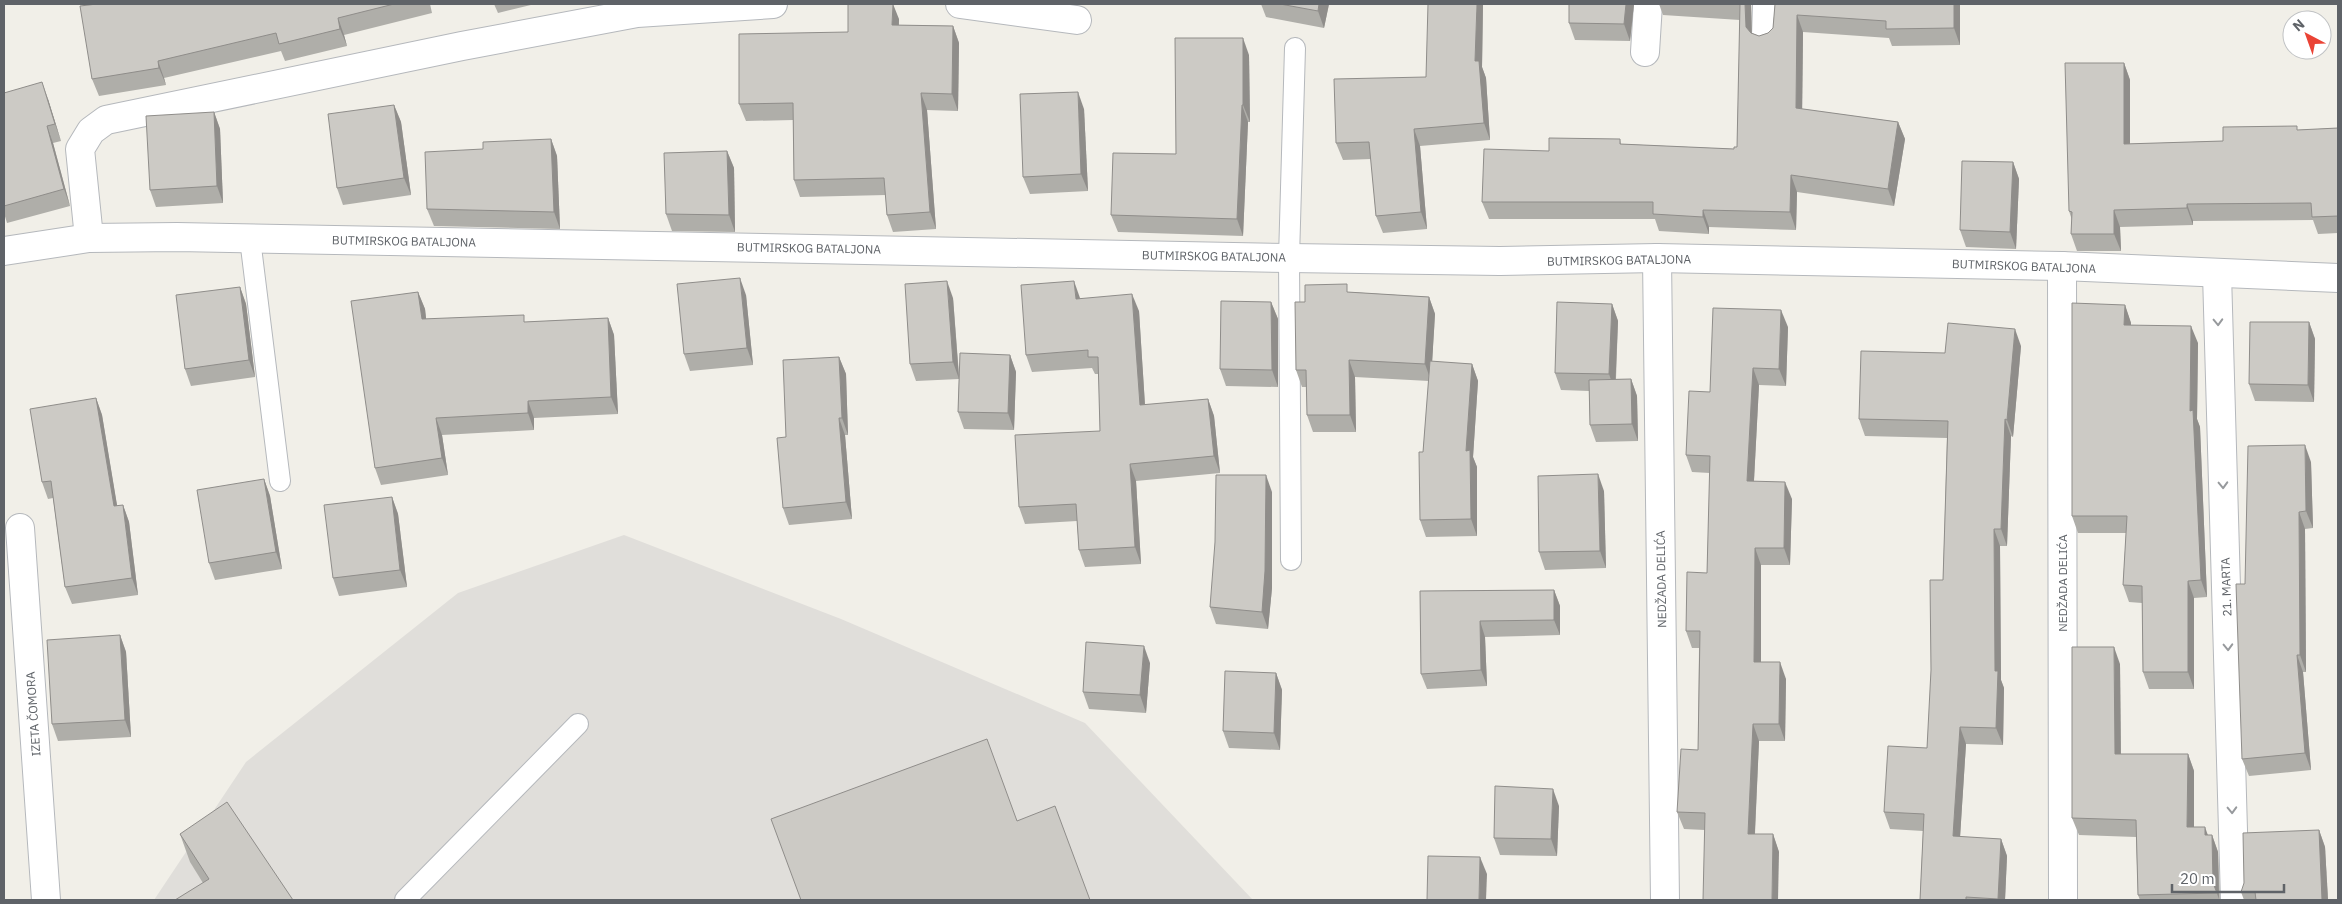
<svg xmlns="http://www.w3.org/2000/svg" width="2342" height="904" font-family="'IBM Plex Sans',sans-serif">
<rect width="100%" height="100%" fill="#f1efe8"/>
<polygon fill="#e0deda" points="624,535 841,619 1085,723 1253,900 154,900 246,762 458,593"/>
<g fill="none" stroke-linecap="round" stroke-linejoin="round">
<defs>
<g id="lane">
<polyline points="250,239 280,481"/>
<polyline points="1291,560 1289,258 1295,48"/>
<polyline points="405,900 578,724"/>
</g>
<g id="street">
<polyline points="960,4 1077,20"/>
<polyline points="1766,37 1767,4"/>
<polyline points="1645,52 1648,4"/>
<polyline points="89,238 80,149 91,131 106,120 462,46 637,13 773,4"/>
<polyline points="4,251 89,238 177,237 1289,258 1500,261 1657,258 2062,266 2338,278"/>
<polyline points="1657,258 1665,900"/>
<polyline points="2062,266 2063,900"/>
<polyline points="2217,274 2235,900"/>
<polyline points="20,528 46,900"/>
</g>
</defs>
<use href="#lane" stroke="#b5b8bc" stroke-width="22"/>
<use href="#street" stroke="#b5b8bc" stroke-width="30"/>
<use href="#lane" stroke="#fff" stroke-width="20"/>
<use href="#street" stroke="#fff" stroke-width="28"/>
</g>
<g fill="#afaea9">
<polygon points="97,4 430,4 432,13 344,35 347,46 285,61 281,51 164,78 166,85 99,96 92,79"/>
<polygon points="494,4 535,4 498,13"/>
<polygon points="1261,4 1329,4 1324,28 1266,17"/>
<polygon points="1483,4 1482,67 1486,78 1490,140 1420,146 1427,229 1383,233 1376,216 1371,159 1343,160 1336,143 1426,77"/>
<polygon points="1634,4 1630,41 1575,40 1569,23"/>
<polygon points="1659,4 1751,4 1752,33 1759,36 1768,33 1773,28 1775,4 1960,4 1960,45 1892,46 1889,38 1803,32 1802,109 1898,122 1905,139 1894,206 1797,192 1796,230 1709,227 1709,234 1659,231 1655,219 1489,219 1482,202 1549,151 1620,139 1621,144 1734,149 1737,147 1740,20 1663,15"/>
<polygon points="899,19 899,25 953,26 959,43 958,111 927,110 936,229 893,232 887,215 886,195 800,197 794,180 793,120 746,121 739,104 848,32"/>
<polygon points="1249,55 1250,122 1248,122 1243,236 1118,232 1111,215 1176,154"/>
<polygon points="2124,63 2130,80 2130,144 2223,141 2298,130 2338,128 2338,233 2318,234 2313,220 2193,221 2193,225 2120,227 2121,251 2077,251 2071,234 2072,220 2069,211"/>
<polygon points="4,93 48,99 61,141 53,143 70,206 7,223 4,213"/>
<polygon points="394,105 401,122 411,195 343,205 337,188"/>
<polygon points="1084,109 1088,191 1030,194 1023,177"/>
<polygon points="214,112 220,129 223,203 156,207 150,190"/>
<polygon points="551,139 557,156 560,229 434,226 427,209 483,149"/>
<polygon points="727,151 734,168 735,232 672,231 666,214"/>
<polygon points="2013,162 2019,179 2016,249 1966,247 1960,230"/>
<polygon points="240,287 246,304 255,377 191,386 185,369"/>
<polygon points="418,292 425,309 426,319 526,322 608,318 614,335 618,414 534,418 534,430 442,435 448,475 381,485 375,468"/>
<polygon points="1350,292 1429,297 1435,314 1432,362 1472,364 1478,381 1473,457 1477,467 1477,536 1426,537 1420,520 1423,452 1429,381 1355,377 1356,432 1313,432 1307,415 1307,387 1302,387 1296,370 1305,302"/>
<polygon points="746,295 753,365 690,371 684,354"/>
<polygon points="953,298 959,374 1010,355 1016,372 1014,430 964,429 958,412 959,379 916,381 910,364"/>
<polygon points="1080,298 1081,299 1139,311 1145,405 1208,399 1214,416 1220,473 1136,481 1141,564 1085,567 1079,550 1077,521 1025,524 1019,507 1100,431 1099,374 1095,374 1092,368 1032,372 1026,355"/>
<polygon points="1271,302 1278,319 1278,387 1226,386 1220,369"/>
<polygon points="1612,304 1618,321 1616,379 1631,379 1637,396 1638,441 1596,442 1590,425 1589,391 1561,390 1555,373"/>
<polygon points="2125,305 2131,323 2131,325 2198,343 2197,419 2200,427 2207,597 2194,598 2194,689 2149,689 2143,672 2142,603 2129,602 2123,585 2126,533 2078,533 2072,516"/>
<polygon points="2309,322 2315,339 2314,402 2255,401 2249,384"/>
<polygon points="1788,327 1786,386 1759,385 1754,481 1792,499 1790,565 1761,565 1761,662 1786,679 1785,741 1759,741 1755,834 1773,834 1779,852 1705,830 1684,829 1677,812 1698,750 1699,648 1692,648 1686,631 1707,573 1710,473 1692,472 1686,455 1710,392"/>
<polygon points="2021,346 2013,437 2011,436 2007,546 2000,546 2001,680 2004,688 2003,745 1966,744 1960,837 2001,839 2007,856 2005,900 1920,900 1923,831 1890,829 1884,812 1927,748 1943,580 1947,438 1865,436 1859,419 1945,353"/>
<polygon points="839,357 846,374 848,435 845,435 852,519 789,525 783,508"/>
<polygon points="96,398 102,415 117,506 123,505 129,522 138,595 72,604 65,587 53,498 48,499 42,482"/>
<polygon points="2311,462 2313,528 2305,529 2306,672 2303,672 2311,770 2249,776 2242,759 2245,584"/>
<polygon points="264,479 270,496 282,569 215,580 209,563"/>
<polygon points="1604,491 1606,568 1545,570 1539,552"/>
<polygon points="1272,492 1272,588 1268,629 1216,624 1210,607"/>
<polygon points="392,497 398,514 407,587 339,596 333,578"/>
<polygon points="1554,590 1560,606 1560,635 1485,637 1487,686 1427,689 1421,674 1420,591"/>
<polygon points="120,635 126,652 131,737 58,741 52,724"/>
<polygon points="1150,663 1146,713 1089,709 1083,692"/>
<polygon points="2120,664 2121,754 2188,754 2194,771 2194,827 2208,835 2212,835 2218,852 2220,900 2140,900 2138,895 2136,837 2079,835 2072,818"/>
<polygon points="1276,673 1282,690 1280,750 1229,748 1223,731"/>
<polygon points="1559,806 1557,856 1500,855 1494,838"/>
<polygon points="2319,830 2325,847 2328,900 2244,900 2241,892"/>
<polygon points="180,834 293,900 203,883 190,862"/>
</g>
<g fill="#8f8d8a">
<polygon points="893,4 899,19 898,42 892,25"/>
<polygon points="1319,4 1329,4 1324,28 1318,11"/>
<polygon points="1477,4 1483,4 1482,67 1486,78 1490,140 1484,123 1475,61"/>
<polygon points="1626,4 1634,4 1630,41 1624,24"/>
<polygon points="1745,4 1751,4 1752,44 1746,27"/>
<polygon points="1954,4 1960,4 1960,45 1954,28"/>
<polygon points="1797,15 1803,32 1802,125 1796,108"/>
<polygon points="338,18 344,35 347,46 340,29"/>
<polygon points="953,26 959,43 958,111 952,94"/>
<polygon points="1243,38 1249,55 1250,122 1243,105"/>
<polygon points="158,61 164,78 166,85 159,68"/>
<polygon points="2124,63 2130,80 2130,161 2124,144"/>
<polygon points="42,82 48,99 61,141 55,124"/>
<polygon points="1078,92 1084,109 1088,191 1081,174"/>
<polygon points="921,93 927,110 936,229 930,212"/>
<polygon points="394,105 401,122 411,195 404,178"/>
<polygon points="1242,105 1248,122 1243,236 1237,219"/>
<polygon points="214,112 220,129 223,203 217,186"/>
<polygon points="1898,122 1905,139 1894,206 1888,189"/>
<polygon points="47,126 53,143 70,206 64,189"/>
<polygon points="1414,129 1420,146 1427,229 1421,212"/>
<polygon points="551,139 557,156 560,229 554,212"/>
<polygon points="727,151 734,168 735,232 729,215"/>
<polygon points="2013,162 2019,179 2016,249 2010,232"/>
<polygon points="1791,175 1797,192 1796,230 1790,212"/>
<polygon points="2187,204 2193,221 2193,225 2187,208"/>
<polygon points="1703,210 1709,227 1709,234 1703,217"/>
<polygon points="2114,210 2120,227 2121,251 2114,234"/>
<polygon points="740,278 746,295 753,365 747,348"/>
<polygon points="947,281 953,298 959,379 953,362"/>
<polygon points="1074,281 1080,298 1082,316 1076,299"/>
<polygon points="240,287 246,304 255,377 249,360"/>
<polygon points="418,292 425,309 428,336 422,319"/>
<polygon points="1132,294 1139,311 1146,422 1140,405"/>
<polygon points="1429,297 1435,314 1431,381 1425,364"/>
<polygon points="1271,302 1278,319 1278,387 1272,370"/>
<polygon points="1612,304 1618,321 1615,392 1609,374"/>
<polygon points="2125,305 2131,323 2130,342 2124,325"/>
<polygon points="1781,310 1788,327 1786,386 1779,369"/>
<polygon points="608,318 614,335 618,414 611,397"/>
<polygon points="2309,322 2315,339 2314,402 2308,385"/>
<polygon points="2191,326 2198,343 2197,419 2200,427 2207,597 2201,580 2190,411"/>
<polygon points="2015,329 2021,346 2013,437 2007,420"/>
<polygon points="1010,355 1016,372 1014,430 1008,413"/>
<polygon points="839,357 846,374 848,435 842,418"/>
<polygon points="1349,360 1355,377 1356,432 1350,415"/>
<polygon points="1472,364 1478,381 1473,457 1477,467 1477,536 1471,519 1466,451"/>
<polygon points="1753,368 1759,385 1753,498 1747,481"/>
<polygon points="1631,379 1637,396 1638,441 1632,424"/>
<polygon points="96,398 102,415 120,523 114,506"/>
<polygon points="1208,399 1214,416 1220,473 1214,456"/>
<polygon points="528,401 534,418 534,430 528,413"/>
<polygon points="436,418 442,435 448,475 442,458"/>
<polygon points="839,418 845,435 852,519 846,502"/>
<polygon points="2005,419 2011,436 2007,546 2001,529"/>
<polygon points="2305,445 2311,462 2313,528 2306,511"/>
<polygon points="1130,464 1136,481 1141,564 1135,547"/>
<polygon points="1598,474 1604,491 1606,568 1600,551"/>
<polygon points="1266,475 1272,492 1272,588 1268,629 1262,612"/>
<polygon points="264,479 270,496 282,569 276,552"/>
<polygon points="1785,482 1792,499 1790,565 1784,548"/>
<polygon points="392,497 398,514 407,587 400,570"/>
<polygon points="123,505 129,522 138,595 132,578"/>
<polygon points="2299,512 2305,529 2306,672 2300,655"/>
<polygon points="1994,529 2000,546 2001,680 2004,688 2003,745 1996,728 1995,671"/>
<polygon points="1755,548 1761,565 1761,679 1754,662"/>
<polygon points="2188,581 2194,598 2194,689 2188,672"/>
<polygon points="1554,590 1560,606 1560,635 1554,620"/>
<polygon points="1480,621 1485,637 1487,686 1481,670"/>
<polygon points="120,635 126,652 131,737 125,720"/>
<polygon points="1144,646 1150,663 1146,713 1140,695"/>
<polygon points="2114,647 2120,664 2121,771 2115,754"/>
<polygon points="2297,655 2303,672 2311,770 2305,753"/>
<polygon points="1780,662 1786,679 1785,741 1779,724"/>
<polygon points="1276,673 1282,690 1280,750 1274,733"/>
<polygon points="1753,724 1759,741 1754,851 1748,834"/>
<polygon points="1960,727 1966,744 1959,853 1953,836"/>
<polygon points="2188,754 2194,771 2194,844 2187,827"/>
<polygon points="1553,789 1559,806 1557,856 1551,839"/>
<polygon points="2205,827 2211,844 2205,835"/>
<polygon points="2319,830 2325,847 2328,900 2322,900"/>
<polygon points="1773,834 1779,852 1778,900 1772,900"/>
<polygon points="2212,835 2218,852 2219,899 2213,883"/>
<polygon points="2001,839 2007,856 2005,900 1999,900 1998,899"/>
<polygon points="1480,857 1487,874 1486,900 1479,900"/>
</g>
<g fill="#cccac5" stroke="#8f8d8a">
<polygon points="97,4 394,4 338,18 340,29 279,44 276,33 158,61 159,68 92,79 80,6"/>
<polygon points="848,4 893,4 892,25 953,26 952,94 921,93 930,212 887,215 884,178 794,180 793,103 739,104 739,34 848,32"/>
<polygon points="1280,4 1319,4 1318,11"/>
<polygon points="1428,4 1477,4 1475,61 1479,61 1484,123 1414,129 1421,212 1376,216 1369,142 1336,143 1334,79 1426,77"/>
<polygon points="1569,4 1626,4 1624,24 1569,23"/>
<polygon points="1740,4 1745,4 1746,27 1751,33 1759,36 1768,33 1773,28 1775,4 1954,4 1954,28 1886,29 1886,21 1797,15 1796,108 1898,122 1888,189 1791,175 1790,212 1703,210 1703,217 1653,214 1653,202 1482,202 1484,149 1549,151 1549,138 1620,139 1620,144 1734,149 1734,147 1737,147"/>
<polygon points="1175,38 1243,38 1243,105 1242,105 1237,219 1111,215 1113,153 1176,154"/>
<polygon points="2065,63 2124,63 2124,144 2223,141 2223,127 2297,126 2297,130 2338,128 2338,216 2312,217 2311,203 2187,204 2187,208 2114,210 2114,234 2071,234 2072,212 2069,211"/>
<polygon points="42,82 55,124 47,126 64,189 4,206 4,93"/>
<polygon points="1078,92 1081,174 1023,177 1020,94"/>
<polygon points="394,105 404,178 337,188 328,114"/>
<polygon points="214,112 217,186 150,190 146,116"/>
<polygon points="551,139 554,212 427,209 425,152 483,149 483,142"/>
<polygon points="727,151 729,215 666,214 664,153"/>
<polygon points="1962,161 2013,162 2010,232 1960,230"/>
<polygon points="740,278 747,348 684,354 677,284"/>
<polygon points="947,281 953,362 910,364 905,284"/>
<polygon points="1074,281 1076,299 1132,294 1140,405 1208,399 1214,456 1130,464 1135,547 1079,550 1076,504 1019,507 1015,435 1100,431 1098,357 1088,357 1088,350 1026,355 1021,285"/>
<polygon points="1347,284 1347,292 1429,297 1425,364 1349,360 1350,415 1307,415 1306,370 1296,370 1295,302 1305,302 1305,285"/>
<polygon points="240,287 249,360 185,369 176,295"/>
<polygon points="418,292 422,319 524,315 524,322 608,318 611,397 528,401 528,413 436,418 442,458 375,468 351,301"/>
<polygon points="1221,301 1271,302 1272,370 1220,369"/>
<polygon points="1557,302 1612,304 1609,374 1555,373"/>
<polygon points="2072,303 2125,305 2124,325 2191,326 2190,411 2193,410 2201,580 2188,581 2188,672 2143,672 2142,586 2123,585 2127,516 2072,516"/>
<polygon points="1713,308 1781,310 1779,369 1753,368 1747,481 1785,482 1784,548 1755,548 1754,662 1780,662 1779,724 1753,724 1748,834 1773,834 1772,900 1703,900 1705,813 1677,812 1681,749 1698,750 1700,631 1686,631 1687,572 1707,573 1710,456 1686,455 1689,391 1710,392"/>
<polygon points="2250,322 2309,322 2308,385 2249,384"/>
<polygon points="1948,323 2015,329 2007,420 2005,419 2001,529 1994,529 1995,671 1998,671 1996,728 1960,727 1953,836 2001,839 1998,899 1966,897 1966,900 1920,900 1924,814 1884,812 1888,746 1927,748 1931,670 1930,580 1943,580 1948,421 1859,419 1861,351 1945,353"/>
<polygon points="960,353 1010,355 1008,413 958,412"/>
<polygon points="839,357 842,418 839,418 846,502 783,508 777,438 786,437 783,360"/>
<polygon points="1430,361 1472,364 1466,451 1470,450 1471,519 1420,520 1419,452 1423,452"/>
<polygon points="1631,379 1632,424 1590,425 1589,380"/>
<polygon points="96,398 114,506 123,505 132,578 65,587 51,481 42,482 30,409"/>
<polygon points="2305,445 2306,511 2299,512 2300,655 2297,655 2305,753 2242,759 2236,584 2245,584 2248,446"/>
<polygon points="1598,474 1600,551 1539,552 1538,476"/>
<polygon points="1216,475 1266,475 1265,571 1262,612 1210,607 1215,542"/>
<polygon points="264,479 276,552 209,563 197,490"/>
<polygon points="392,497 400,570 333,578 324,505"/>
<polygon points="1554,590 1554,620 1480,621 1481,670 1421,674 1420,591"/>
<polygon points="120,635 125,720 52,724 47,640"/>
<polygon points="1086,642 1144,646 1140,695 1083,692"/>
<polygon points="2072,647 2114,647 2115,754 2188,754 2187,827 2205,827 2205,835 2212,835 2213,883 2217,893 2138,895 2136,820 2072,818"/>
<polygon points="1225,671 1276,673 1274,733 1223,731"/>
<polygon points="987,739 1017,821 1055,806 1090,900 801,900 771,819"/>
<polygon points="1495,786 1553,789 1551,839 1494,838"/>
<polygon points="227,802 293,900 175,900 209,879 180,834"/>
<polygon points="2319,830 2322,900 2256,900 2255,892 2241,892 2244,883 2243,833"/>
<polygon points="1428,856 1480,857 1479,900 1427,900"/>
</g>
<defs><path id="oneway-chevron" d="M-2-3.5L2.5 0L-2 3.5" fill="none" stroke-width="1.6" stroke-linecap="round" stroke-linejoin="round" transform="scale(1.25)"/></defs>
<g stroke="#979a9d">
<use href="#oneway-chevron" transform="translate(2218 322) rotate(88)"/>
<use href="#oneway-chevron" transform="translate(2223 485) rotate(88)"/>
<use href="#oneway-chevron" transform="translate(2228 647) rotate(88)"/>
<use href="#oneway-chevron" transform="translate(2232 810) rotate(88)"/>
</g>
<g text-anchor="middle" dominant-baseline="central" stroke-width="5" stroke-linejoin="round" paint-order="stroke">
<g font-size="12" fill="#5f6368" stroke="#fff">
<text transform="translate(404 241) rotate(1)">BUTMIRSKOG BATALJONA</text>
<text transform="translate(809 248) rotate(1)">BUTMIRSKOG BATALJONA</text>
<text transform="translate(1214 256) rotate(1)">BUTMIRSKOG BATALJONA</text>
<text transform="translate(1619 260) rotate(-1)">BUTMIRSKOG BATALJONA</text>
<text transform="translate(2024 266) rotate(2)">BUTMIRSKOG BATALJONA</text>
<text transform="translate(1661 579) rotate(-91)">NEDŽADA DELIĆA</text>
<text transform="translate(2062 583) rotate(-90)">NEDŽADA DELIĆA</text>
<text transform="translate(2226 587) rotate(-92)">21. MARTA</text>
<text transform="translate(33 714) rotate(-94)">IZETA ČOMORA</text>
</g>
</g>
<rect width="2342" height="904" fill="none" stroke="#5f6368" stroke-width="10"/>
<g transform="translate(2307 35) rotate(319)"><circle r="24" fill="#ffffff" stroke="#bfc1c3"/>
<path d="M0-4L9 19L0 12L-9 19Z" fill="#ea4335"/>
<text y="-8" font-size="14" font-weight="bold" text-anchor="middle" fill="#5f6368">N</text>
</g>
<path d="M2172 884v8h112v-8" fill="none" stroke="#5f6368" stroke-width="2.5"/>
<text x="2180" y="884" font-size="15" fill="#5f6368" stroke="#ffffff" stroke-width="4" paint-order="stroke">20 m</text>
</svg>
